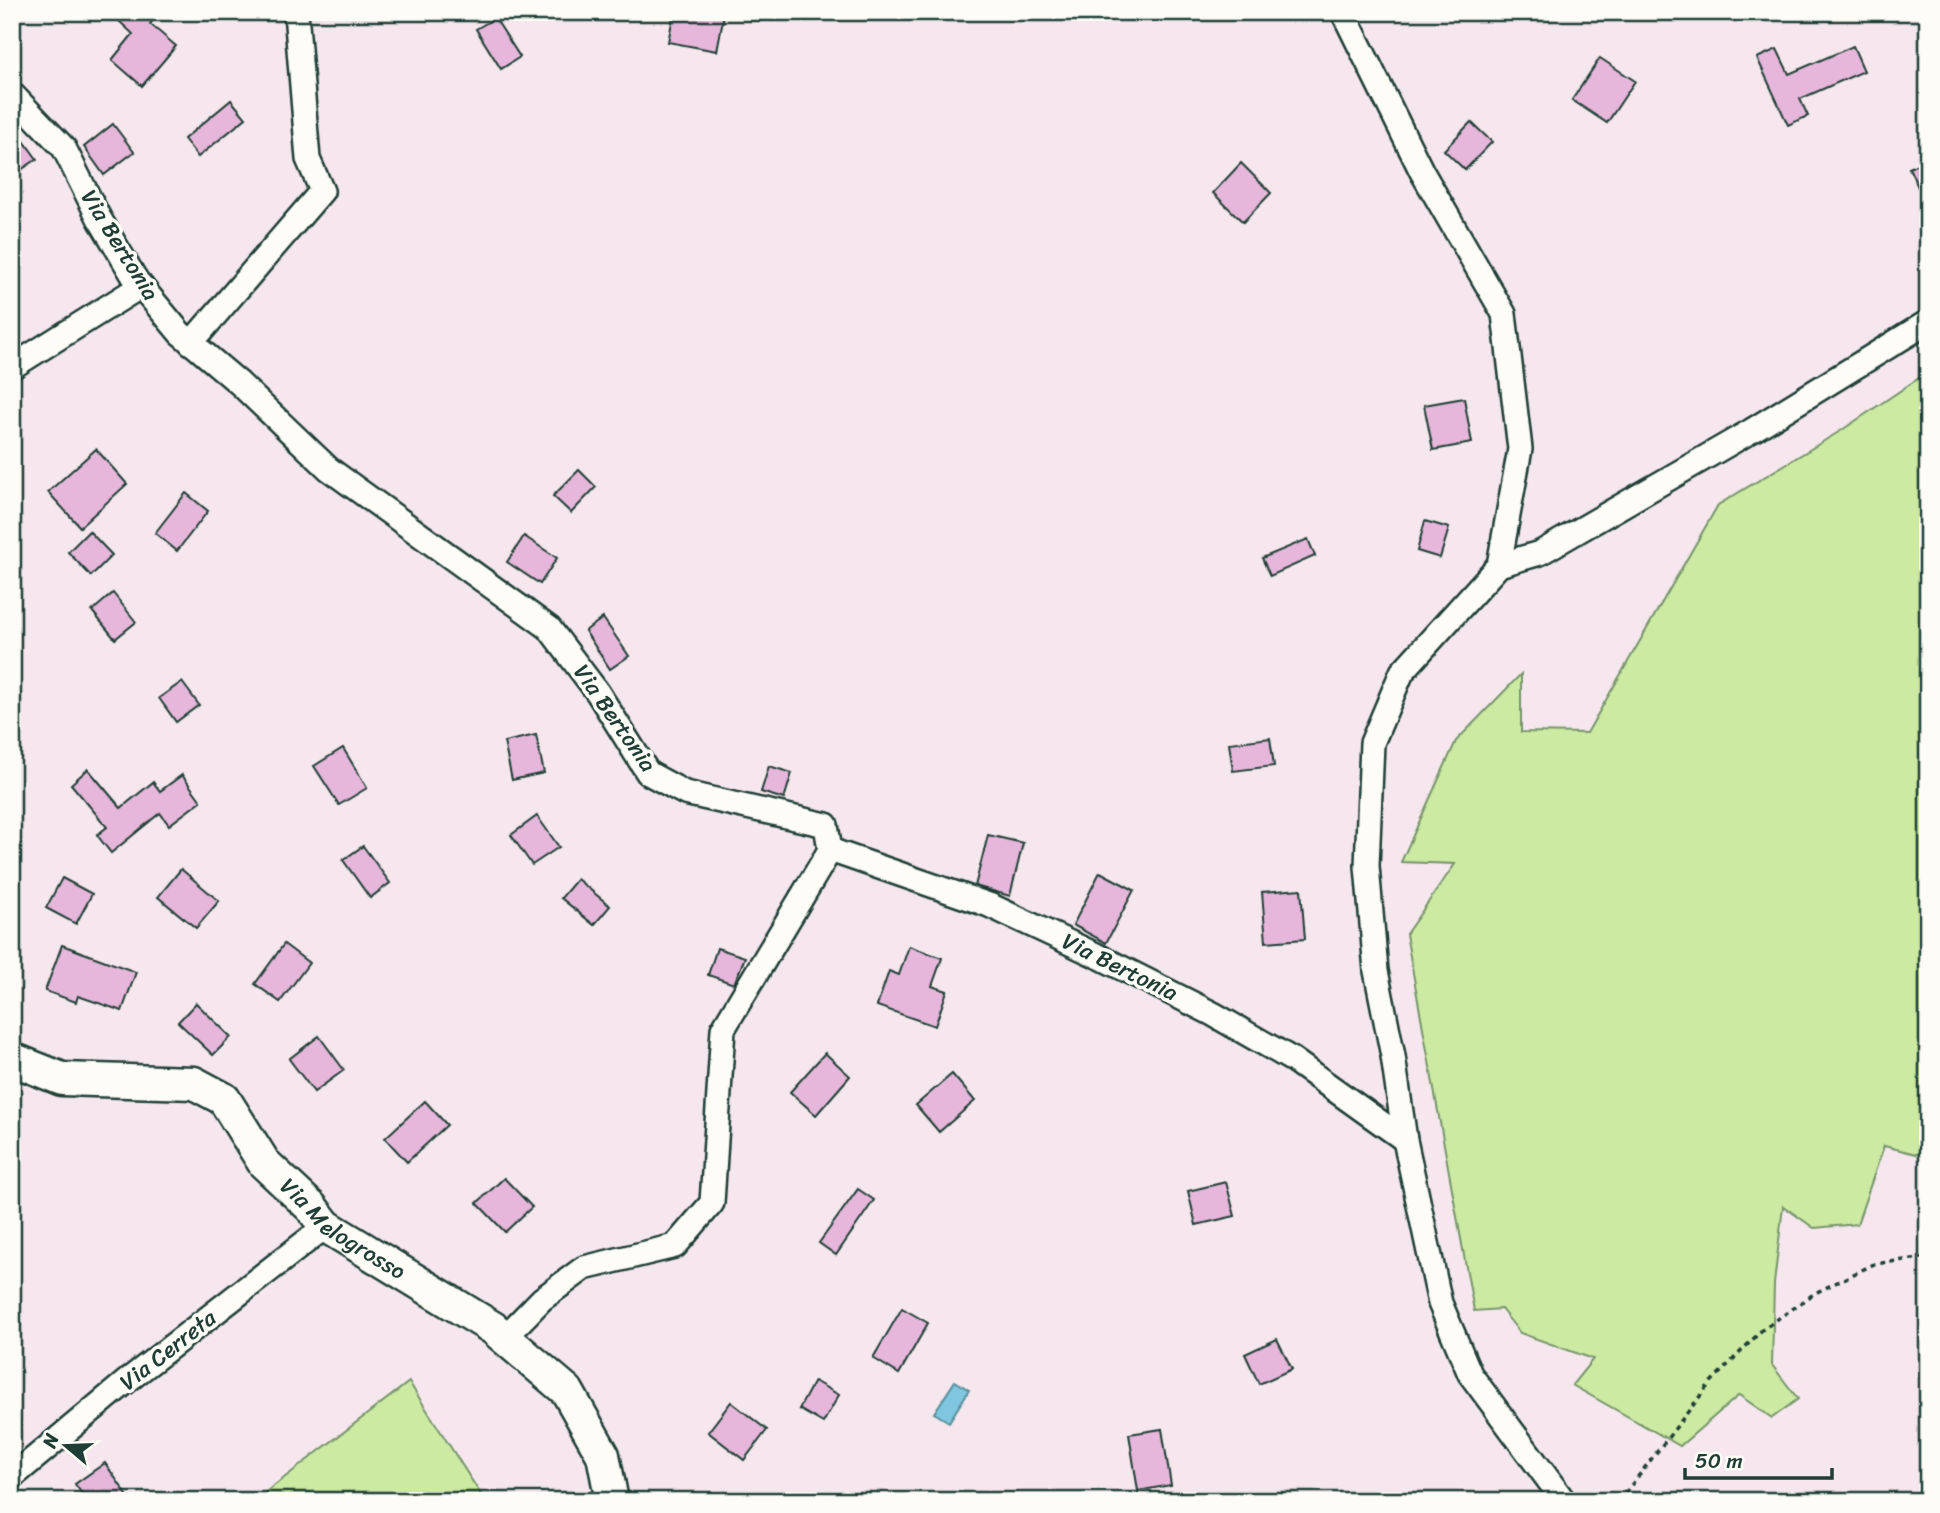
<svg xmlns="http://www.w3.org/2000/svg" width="1940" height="1513" font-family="Sriracha,sans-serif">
<rect width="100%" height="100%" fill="#f6e7ee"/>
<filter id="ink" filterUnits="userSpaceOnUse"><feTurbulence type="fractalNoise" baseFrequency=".0143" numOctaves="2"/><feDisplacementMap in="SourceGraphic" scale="14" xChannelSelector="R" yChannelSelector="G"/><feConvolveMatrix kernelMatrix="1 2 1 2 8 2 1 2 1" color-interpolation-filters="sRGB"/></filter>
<g filter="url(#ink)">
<g fill="#cceaa2" stroke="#76946b" stroke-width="2">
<polygon points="1928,372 1928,1157 1884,1146 1857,1224 1814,1228 1783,1206 1774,1284 1772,1365 1798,1399 1772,1418 1739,1395 1680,1446 1572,1385 1593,1359 1520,1333 1501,1309 1474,1311 1406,934 1455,864 1401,862 1456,741 1521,674 1521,732 1587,733 1718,505 1842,430"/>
<polygon points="409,1382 485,1501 254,1501"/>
</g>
<polygon fill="#7fc6e0" stroke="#598f9b" stroke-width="2" points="955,1381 969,1390 949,1422 934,1413"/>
<g fill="#e6b7da" stroke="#1f3d34" stroke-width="2">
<polygon points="127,12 160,12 150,24 176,46 142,86 112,60 133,34 119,21"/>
<polygon points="674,12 724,14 717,51 668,42"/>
<polygon points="495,18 520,57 501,69 476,29"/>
<polygon points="1853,46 1864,71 1800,99 1808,116 1788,125 1757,58 1777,49 1789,74"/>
<polygon points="1600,58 1635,81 1607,123 1572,100"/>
<polygon points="231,100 246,118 198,157 184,139"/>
<polygon points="1471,122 1492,142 1465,170 1444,150"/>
<polygon points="113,124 134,152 104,175 84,147"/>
<polygon points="24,141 37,159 12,176 12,149"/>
<polygon points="1928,159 1928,208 1909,168"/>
<polygon points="1241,163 1271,193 1243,222 1213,193"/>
<polygon points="1464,398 1472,443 1433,450 1424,405"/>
<polygon points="96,449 127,484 80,527 48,492"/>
<polygon points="579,470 596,487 571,513 553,496"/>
<polygon points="186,493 208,511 177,551 155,533"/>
<polygon points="1425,521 1449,528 1440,558 1417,551"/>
<polygon points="89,531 112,555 91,576 68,552"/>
<polygon points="524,536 557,558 540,584 507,562"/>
<polygon points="1308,539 1315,556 1270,576 1262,558"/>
<polygon points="113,593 136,622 115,639 92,611"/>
<polygon points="603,618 629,656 610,669 585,631"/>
<polygon points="182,682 199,705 176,722 159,698"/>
<polygon points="536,735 544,773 512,780 504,742"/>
<polygon points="1270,738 1274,766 1233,771 1229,743"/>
<polygon points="343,748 367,788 339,805 314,766"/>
<polygon points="769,766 792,773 784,799 761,792"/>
<polygon points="88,769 121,808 153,782 160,791 182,775 201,801 169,825 160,813 111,853 97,835 107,827 71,784"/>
<polygon points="537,816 559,847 532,865 511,835"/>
<polygon points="988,835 1023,843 1010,896 975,886"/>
<polygon points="363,846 390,883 370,898 343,860"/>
<polygon points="181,869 219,901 196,928 158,897"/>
<polygon points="1100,872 1134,890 1106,943 1073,925"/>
<polygon points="62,878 92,894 76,924 46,908"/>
<polygon points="577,879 610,906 594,925 561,898"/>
<polygon points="1301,889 1305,939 1266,942 1262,892"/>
<polygon points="284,944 309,963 280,1002 255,984"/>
<polygon points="62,945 136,972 122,1011 78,996 76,1002 45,991"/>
<polygon points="909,946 942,958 932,986 947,991 935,1026 877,1006 889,971 899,975"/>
<polygon points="717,948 745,957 734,984 708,975"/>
<polygon points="196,1003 231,1037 213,1055 178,1022"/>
<polygon points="319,1036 344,1070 314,1092 289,1059"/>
<polygon points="825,1053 850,1076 816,1115 790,1092"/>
<polygon points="952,1074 975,1101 939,1132 916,1105"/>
<polygon points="425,1101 447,1125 407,1162 385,1138"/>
<polygon points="504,1178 532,1207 505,1232 477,1203"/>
<polygon points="1226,1182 1235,1216 1196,1225 1188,1191"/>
<polygon points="858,1189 874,1200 836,1255 819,1243"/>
<polygon points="902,1308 928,1323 899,1374 873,1358"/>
<polygon points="1277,1339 1292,1369 1259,1384 1245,1354"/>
<polygon points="814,1381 839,1395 823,1423 799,1409"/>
<polygon points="731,1402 767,1430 744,1460 708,1432"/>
<polygon points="1162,1429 1171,1485 1138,1491 1129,1434"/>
<polygon points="105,1463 131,1501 87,1501 75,1484"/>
</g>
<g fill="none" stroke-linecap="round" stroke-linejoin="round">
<defs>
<g id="street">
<polyline points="1343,12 1422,172 1504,314 1520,449 1499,565"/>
<polyline points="12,94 64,148 99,218 136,280 180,333 239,383 329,469 549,628 598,693 648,773 685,793 826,825 830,850 989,905 1100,957 1213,1014 1293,1060 1405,1140"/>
<polyline points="191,343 322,191 308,159 296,12"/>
<polyline points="12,367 141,286"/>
<polyline points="504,1338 542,1299 584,1268 675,1246 712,1203 723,1029 830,850"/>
<polyline points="12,1477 127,1381 326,1226"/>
<polyline points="1564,1501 1470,1374 1440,1303 1405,1140 1393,1056 1376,971 1367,866 1372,743 1402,672 1499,565 1540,553 1751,431 1928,322"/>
</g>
<g id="secondary">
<path id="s1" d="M12,1059L62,1079L194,1083L224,1099L264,1163L311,1207L326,1226L493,1328L567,1391L603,1455L612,1501"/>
</g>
</defs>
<use href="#street" stroke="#1f3d34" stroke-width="28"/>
<use href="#secondary" stroke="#1f3d34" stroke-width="37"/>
<polyline stroke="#1f3d34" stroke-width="3.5" stroke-dasharray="5 5" stroke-linecap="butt" points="1619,1501 1711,1382 1762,1330 1815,1293 1874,1264 1928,1257"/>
<use href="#street" stroke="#fdfcf7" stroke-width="23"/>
<use href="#secondary" stroke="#fdfcf7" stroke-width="32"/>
</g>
</g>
<g text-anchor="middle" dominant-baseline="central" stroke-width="7" stroke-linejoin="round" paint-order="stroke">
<g font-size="23" fill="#1f3d34" stroke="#fdfcf7">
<text transform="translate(120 245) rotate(58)">Via Bertonia</text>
<text transform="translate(615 718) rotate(55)">Via Bertonia</text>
<text transform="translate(1120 967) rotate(26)">Via Bertonia</text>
<text stroke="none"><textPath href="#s1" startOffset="399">Via Melogrosso</textPath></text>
<text transform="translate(168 1350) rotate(-38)">Via Cerreta</text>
</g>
</g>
<rect width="1940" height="1513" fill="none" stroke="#fdfcf7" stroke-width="42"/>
<rect x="21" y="21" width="1898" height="1471" fill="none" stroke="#1f3d34" stroke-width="2.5" filter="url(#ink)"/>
<g transform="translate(66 1446) rotate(289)" stroke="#fdfcf7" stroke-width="5" paint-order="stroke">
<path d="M0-5L12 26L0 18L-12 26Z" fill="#1f3d34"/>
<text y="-10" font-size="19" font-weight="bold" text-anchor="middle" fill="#1f3d34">N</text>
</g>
<path d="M1685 1468v10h147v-10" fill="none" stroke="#1f3d34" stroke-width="3.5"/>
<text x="1695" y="1468" font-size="21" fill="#1f3d34" stroke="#fdfcf7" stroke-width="5" paint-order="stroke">50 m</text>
</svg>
